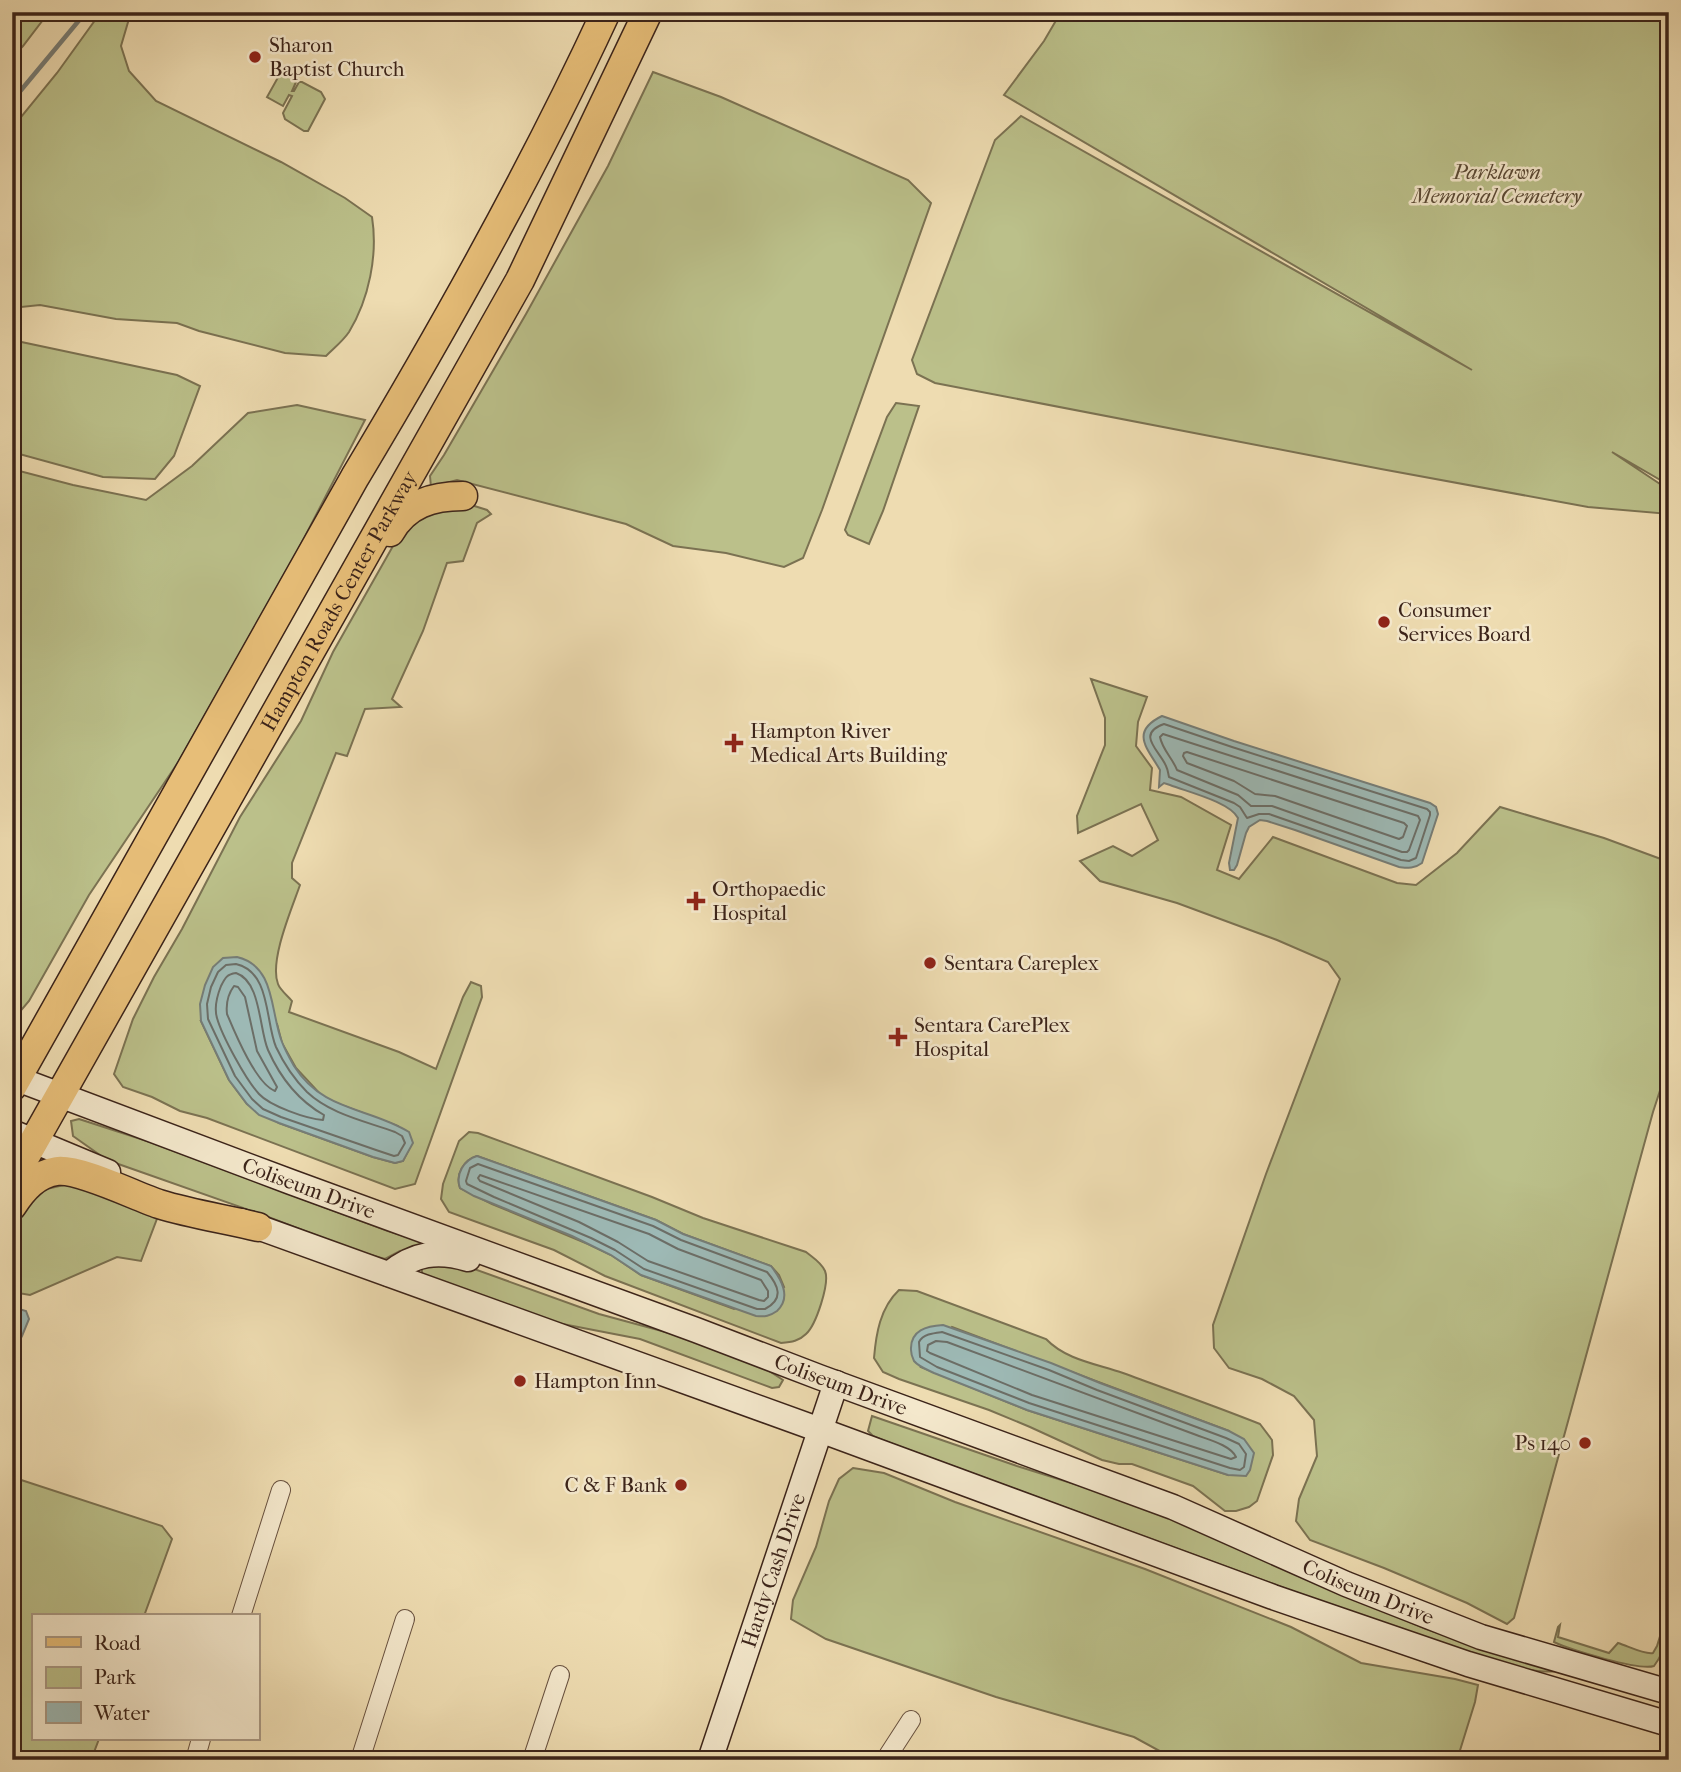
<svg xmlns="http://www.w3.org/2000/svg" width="1681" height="1772" font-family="'IM FELL French Canon',serif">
<rect width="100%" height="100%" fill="#eedcb1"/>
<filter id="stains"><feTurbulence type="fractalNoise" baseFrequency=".00286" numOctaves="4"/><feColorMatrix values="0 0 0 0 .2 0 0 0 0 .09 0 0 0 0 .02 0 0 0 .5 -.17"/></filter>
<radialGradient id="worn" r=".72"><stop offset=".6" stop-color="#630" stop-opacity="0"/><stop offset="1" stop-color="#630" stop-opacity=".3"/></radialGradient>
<g fill="#bbc08a" stroke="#7b7252" stroke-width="2" fill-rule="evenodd">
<polygon points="12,12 49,12 23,46 12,57"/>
<path d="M101,12H131L121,46L129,71L156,101L281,162L345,198L372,217C378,255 369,299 349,332C343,341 334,348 326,356L285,353L199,331L177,323L116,319L40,305L12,308V128L57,73Z"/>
<polygon points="1061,12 1669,12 1669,485 1612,452 1669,490 1669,514 1588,507 1381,469 935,383 917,374 912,360 995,140 1021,116 1472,370 1004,95 1044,41"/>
<polygon points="281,72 294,79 296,82 292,91 294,91 299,82 302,82 321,92 325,99 308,131 304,131 285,119 283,113 292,96 289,95 283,106 267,97"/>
<polygon points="653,72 721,97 908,180 931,203 822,510 803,558 784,567 726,553 673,546 626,524 457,480 431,487 430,476 444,455 526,314 608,166"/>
<polygon points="12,340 177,375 200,386 174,456 155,479 103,477 12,452"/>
<polygon points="896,403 919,406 883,511 869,544 848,535 845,530 887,417"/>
<polygon points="297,405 365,420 298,550 179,761 89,895 29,1001 12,1021 12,469 73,485 146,500 192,466 248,413"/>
<path d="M468,504L487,510L491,514L477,523L463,561L447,563L423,631L392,699L401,707L365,709L347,756L336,753L292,863V878L300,885C292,908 269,961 278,984C280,990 288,996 292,1001L289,1012L399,1052L436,1069L463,997L471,982L481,986L482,997L415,1184L395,1189L207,1118L180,1111L152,1097L123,1087L114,1074L133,1019L154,977L182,929L240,817L301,721L333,652L406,523L437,508ZM201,1021L277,1024L282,1043L296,1068L322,1096L336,1103L398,1126L412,1143L403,1161L395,1163L373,1157L279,1123L247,1104L229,1080Z"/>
<polygon points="1091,679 1147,697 1138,722 1136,746 1152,768 1150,790 1181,797 1231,825 1217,870 1239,879 1273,837 1397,883 1416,885 1457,853 1500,807 1604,838 1669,862 1669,1063 1653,1112 1514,1618 1507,1624 1467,1603 1384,1568 1310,1540 1296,1521 1299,1499 1317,1456 1314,1420 1294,1396 1262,1379 1229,1368 1214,1348 1213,1325 1266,1174 1340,979 1328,962 1277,940 1177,903 1100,881 1080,861 1113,846 1132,856 1158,840 1141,804 1078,833 1077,816 1105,745 1105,718"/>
<polygon points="79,1119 150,1142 388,1231 433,1245 400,1251 385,1259 357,1251 263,1215 107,1160 73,1136 71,1121"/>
<path d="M469,1132L478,1133L652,1197L703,1218L806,1252C813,1258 821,1262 825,1271C830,1283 816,1325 806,1334C799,1341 792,1342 781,1343L605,1276L554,1250L449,1212L441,1199L443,1184L459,1141ZM477,1156L656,1220L683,1234L771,1266L779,1275L784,1287L734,1309L641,1275L611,1255L588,1244L492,1204L460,1188C455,1174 464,1160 477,1156Z"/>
<polygon points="68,1184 158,1216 141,1261 117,1257 30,1295 12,1292 12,1235 21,1213 38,1191"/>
<polygon points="452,1261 599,1314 684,1337 760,1365 783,1380 779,1387 772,1388 640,1339 547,1321 422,1274 422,1268"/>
<path d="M899,1290L917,1291L1046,1339C1066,1360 1097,1364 1123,1373C1169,1390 1215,1406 1260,1424L1272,1440L1273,1455L1257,1501L1249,1507L1236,1511H1225L1193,1486L1132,1464H1119L1102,1460L1030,1427L989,1410L899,1379L883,1372L874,1358C876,1334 880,1308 899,1290ZM952,1327L1229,1431L1228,1475L1027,1410L921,1367Z"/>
<path d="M872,1416L1017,1466L1135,1503L1426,1629L1556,1671C1530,1675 1475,1655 1447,1648L890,1443L873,1436L868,1431Z"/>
<polygon points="853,1468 884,1473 955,1502 1145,1569 1291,1627 1361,1663 1455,1679 1478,1685 1475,1702 1457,1760 1176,1760 1134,1737 996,1697 826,1639 791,1619 793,1600 816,1547 829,1501 839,1479"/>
<polygon points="12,1477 162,1526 172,1539 144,1616 33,1616 33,1739 99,1739 91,1760 12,1760"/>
<path d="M1669,1607C1669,1629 1668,1647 1654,1666C1639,1671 1571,1650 1554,1642L1558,1627L1560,1625L1558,1637L1609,1653L1618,1643C1628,1646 1645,1655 1653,1653L1657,1646Z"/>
</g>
<g fill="#9db9b5" stroke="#767d77" stroke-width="2">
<path d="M1162,716L1234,741L1430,803L1436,807L1438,814L1422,863C1414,869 1408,868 1399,867L1295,830L1267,821L1260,820L1249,827L1246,833L1237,865L1234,870H1230L1229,863L1238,818C1230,802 1188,792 1170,785L1164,783L1159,787L1160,770C1148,749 1129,732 1162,716Z"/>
<path d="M237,957C276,966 270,1012 282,1042C285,1050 290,1059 294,1066C323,1112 368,1107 409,1132L413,1143L403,1161L395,1163L373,1157L279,1123L259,1115L247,1104L229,1080L201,1021L200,1004L205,985L213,967L223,958Z"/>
<path d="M477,1156L656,1220L683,1234L771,1266C781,1279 792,1297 777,1311C770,1316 765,1317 756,1316L641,1275L611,1255L572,1236L474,1196L460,1188C455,1174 464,1160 477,1156Z"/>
<polygon points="19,1309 26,1311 29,1319 22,1336 12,1354 12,1311"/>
<path d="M943,1325L1051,1363L1100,1383L1229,1431L1244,1439L1254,1453L1250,1470L1246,1476L1228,1475L1027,1410L934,1373C928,1370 919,1367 914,1361C913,1359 911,1353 911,1350C910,1330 927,1326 943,1325Z"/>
</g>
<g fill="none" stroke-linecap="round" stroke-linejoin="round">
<g stroke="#6c6e67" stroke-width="2">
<path d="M1164,724L1232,747L1427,809L1430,812V815L1416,858L1409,861L1401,860L1269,814H1259L1247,818L1240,807L1234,803L1169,777C1168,773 1168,770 1166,766C1160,751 1135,734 1164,724Z"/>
<path d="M1163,734L1418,816L1420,820L1409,850L1407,852H1402L1272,806H1251L1238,795L1177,770C1173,759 1162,749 1160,737Z"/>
<polygon points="1187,752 1404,823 1407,826 1403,837 1399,839 1275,796 1255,794 1234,781 1187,763 1183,756 1184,753"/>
<path d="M236,964C271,972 265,1021 276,1047C284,1064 294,1079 307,1092C330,1114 365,1121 395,1132L402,1136L405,1143L398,1155L394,1156L376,1150L281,1117L263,1109L252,1099L235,1076L208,1019L207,1004L211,987L218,972L226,965Z"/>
<path d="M236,973C261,981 259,1029 268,1050C280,1077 299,1101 324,1115L323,1120C307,1119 270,1106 259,1094C246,1080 222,1036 217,1018C214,1008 217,996 221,986C225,978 227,974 236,973Z"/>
<path d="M234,986L238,987L245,997L257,1051L277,1087L275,1091C256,1084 235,1033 227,1014C226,1005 228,994 234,986Z"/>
<path d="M478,1164L653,1226L681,1240L767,1272C779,1286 784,1299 765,1309H757L644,1269L615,1250L591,1238L494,1197L467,1184L466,1181L470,1168Z"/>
<polygon points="480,1175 649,1234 678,1249 761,1280 768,1291 768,1297 764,1301 759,1300 648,1261 618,1242 579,1222 480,1181 478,1178"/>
<path d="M942,1332L1049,1370L1097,1390L1226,1438L1239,1444L1246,1454L1244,1467L1240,1470L1230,1468L1029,1403L937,1367L920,1357L919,1342C923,1334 934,1333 942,1332Z"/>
<path d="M936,1341L947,1342L1191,1433C1205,1439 1230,1444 1236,1457L1231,1459L1032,1395L930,1353L927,1351L928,1345Z"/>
</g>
<polyline stroke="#767d77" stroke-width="4.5" points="12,101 86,12"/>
<defs>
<g id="street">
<polyline points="241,1616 281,1490"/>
<polyline points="195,1760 201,1739"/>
<polyline points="360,1760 405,1619"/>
<polyline points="532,1760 560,1675"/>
<polyline points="887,1760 889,1754 911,1720"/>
</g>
<g id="secondary">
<path id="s1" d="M12,1077L291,1182L696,1330L819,1377L1173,1507L1346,1584L1481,1637L1669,1692"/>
<polyline points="12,1132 108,1172"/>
<polyline points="241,1221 820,1430 1273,1597 1468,1664 1669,1724"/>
<path d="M389,1274C414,1253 438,1250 468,1259"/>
<path id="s2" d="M710,1760L836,1383"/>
</g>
<g id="primary">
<path d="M390,532C406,504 432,496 463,496"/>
<path d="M12,1087L355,477C445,327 532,172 606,12"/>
<path id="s3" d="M12,1180L520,280L648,12"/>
<path d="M12,1206C23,1189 36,1174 57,1171C79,1168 135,1196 159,1204C191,1214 225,1219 258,1227"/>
</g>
</defs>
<use href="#street" stroke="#68513f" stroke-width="20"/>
<use href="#secondary" stroke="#3b2319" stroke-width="27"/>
<use href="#primary" stroke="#3b2319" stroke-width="31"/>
<use href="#street" stroke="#f4e8cc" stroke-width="18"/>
<use href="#secondary" stroke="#f4e8cc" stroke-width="24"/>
<use href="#primary" stroke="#e7be78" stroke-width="28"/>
</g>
<g fill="#8f2418" stroke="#f4e8cc" stroke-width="2.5">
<circle cx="255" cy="57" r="7"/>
<circle cx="1384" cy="622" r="7"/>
<path d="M730.5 732.5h7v7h7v7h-7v7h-7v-7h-7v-7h7z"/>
<path d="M692.5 890.5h7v7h7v7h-7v7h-7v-7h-7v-7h7z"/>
<circle cx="930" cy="963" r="7"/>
<path d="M894.5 1026.5h7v7h7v7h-7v7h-7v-7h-7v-7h7z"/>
<circle cx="520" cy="1381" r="7"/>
<circle cx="1585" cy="1443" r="7"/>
<circle cx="681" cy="1485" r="7"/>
</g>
<g text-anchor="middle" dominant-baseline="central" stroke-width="5" stroke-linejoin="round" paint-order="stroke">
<g font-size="21" fill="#3b2319" stroke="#f4e8cc" text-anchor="start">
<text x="269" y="45">Sharon<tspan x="269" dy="24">Baptist Church</tspan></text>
<text x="1398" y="610">Consumer<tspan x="1398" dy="24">Services Board</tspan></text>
<text x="750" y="731">Hampton River<tspan x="750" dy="24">Medical Arts Building</tspan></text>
<text x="712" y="889">Orthopaedic<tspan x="712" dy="24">Hospital</tspan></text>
<text x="944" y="963">Sentara Careplex</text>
<text x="914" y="1025">Sentara CarePlex<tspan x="914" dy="24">Hospital</tspan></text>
<text x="534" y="1381">Hampton Inn</text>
<text x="1571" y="1443" text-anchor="end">Ps 140</text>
<text x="667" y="1485" text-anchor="end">C &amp; F Bank</text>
</g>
<g font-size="21" font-style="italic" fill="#5b4a35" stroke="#f4e8cc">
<text x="1497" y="172">Parklawn<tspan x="1497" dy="24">Memorial Cemetery</tspan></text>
</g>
<g font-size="21" fill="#3b2319" stroke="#f4e8cc">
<text stroke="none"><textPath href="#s3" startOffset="665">Hampton Roads Center Parkway</textPath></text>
<text stroke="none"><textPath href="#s1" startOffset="317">Coliseum Drive</textPath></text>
<text stroke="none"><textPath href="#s1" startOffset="884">Coliseum Drive</textPath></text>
<text stroke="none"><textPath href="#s2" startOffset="200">Hardy Cash Drive</textPath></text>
<text stroke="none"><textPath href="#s1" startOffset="1451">Coliseum Drive</textPath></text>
</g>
</g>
<rect width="1681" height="1772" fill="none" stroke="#eedcb1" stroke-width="42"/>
<rect x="14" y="14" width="1653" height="1744" fill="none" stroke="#3b2319" stroke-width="3.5"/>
<rect x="21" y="21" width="1639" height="1730" fill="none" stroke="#3b2319" stroke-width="2"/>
<rect x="32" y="1614" width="228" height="126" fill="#f4e8cc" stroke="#aa9984" stroke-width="2"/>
<rect x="46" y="1637" width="35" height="10" fill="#e7be78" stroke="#aa9984" stroke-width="2"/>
<text x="94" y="1650" font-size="21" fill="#3b2319">Road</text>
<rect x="46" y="1667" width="35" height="21" fill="#bbc08a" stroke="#aa9984" stroke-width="2"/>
<text x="94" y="1684" font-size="21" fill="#3b2319">Park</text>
<rect x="46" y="1702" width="35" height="21" fill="#9db9b5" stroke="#aa9984" stroke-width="2"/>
<text x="94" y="1720" font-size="21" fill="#3b2319">Water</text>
<rect width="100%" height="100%" filter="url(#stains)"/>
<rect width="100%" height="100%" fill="url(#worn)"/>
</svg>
